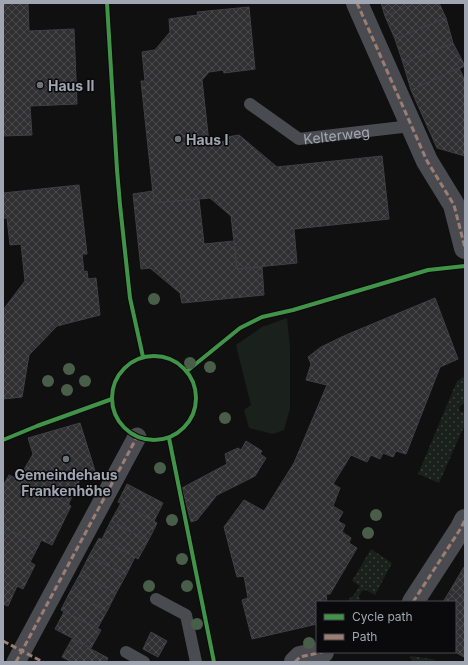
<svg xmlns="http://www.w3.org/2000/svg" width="468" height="665" font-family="Inter,sans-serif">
<defs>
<pattern id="park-dots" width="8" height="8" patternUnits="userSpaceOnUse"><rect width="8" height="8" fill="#1a201b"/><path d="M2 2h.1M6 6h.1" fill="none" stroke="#383d3a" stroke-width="1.8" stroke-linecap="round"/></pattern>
<pattern id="building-cross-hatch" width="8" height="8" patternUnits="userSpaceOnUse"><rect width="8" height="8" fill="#303033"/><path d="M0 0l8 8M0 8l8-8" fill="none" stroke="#4b4b4e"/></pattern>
</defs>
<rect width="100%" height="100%" fill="#101010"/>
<polygon fill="#1a201b" points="287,318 290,347 290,409 284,430 273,434 249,428 244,410 251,405 236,345 262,327"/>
<g fill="url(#park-dots)">
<polygon points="465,376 465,403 460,406 459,411 465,413 465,424 439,483 418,474 457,381"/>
<polygon points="371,549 392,563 375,595 366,590 362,591 359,596 360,602 347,602 351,597 353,596 360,586 352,581"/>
<polygon points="410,656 432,659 438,662 412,662"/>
</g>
<g fill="url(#building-cross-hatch)" stroke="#3e4044">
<polygon points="3,3 28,3 29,31 74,29 77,104 30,106 32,135 3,136"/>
<polygon points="381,3 415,3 385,16"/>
<polygon points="415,3 439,3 446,18 395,39 385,16"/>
<polygon points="249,7 255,69 224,73 223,70 209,72 202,80 209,143 227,141 227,137 239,135 277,167 382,156 389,219 294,229 297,263 237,269 231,216 210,198 154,203 141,81 145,81 142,52 155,50 170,32 169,19 198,15 197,12"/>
<polygon points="446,18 453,43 403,63 395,39"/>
<polygon points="453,43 465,66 411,90 403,63"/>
<polygon points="459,68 465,81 465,156 437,148 411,90"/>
<polygon points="79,185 87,254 82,254 84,272 87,271 88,279 96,278 100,315 57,326 29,355 22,397 3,399 3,310 25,281 21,244 10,245 7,218 3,218 3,193"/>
<polygon points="153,191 154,203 199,199 204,244 234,241 237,269 262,267 264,295 182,303 180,293 150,268 141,269 133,194"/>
<polygon points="435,298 458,359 440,367 406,454 396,451 393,457 383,453 380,459 371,455 367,462 351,455 333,484 340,488 333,506 343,512 338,521 345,525 342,532 351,538 349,543 357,548 330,594 326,594 327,602 317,602 317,624 252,639 242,600 248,598 244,576 237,577 224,527 244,500 264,511 294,463 327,385 306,380 311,364 308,357 321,347 346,335"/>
<polygon points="80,423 96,474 80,480 68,505 18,480 33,454 28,438"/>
<polygon points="246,441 262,451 260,454 266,458 255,476 217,495 197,520 191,522 182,488 227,464 225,454 238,448 241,450"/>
<polygon points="9,475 71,506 52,545 41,540 39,545 3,527 3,486"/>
<polygon points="127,484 163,503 154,521 118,502"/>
<polygon points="121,503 157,523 148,541 111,521"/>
<polygon points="111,521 148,541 138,559 102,539"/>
<polygon points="3,527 39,545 30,562 35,565 23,589 17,586 8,606 3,604"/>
<polygon points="99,538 135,557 126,575 89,556"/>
<polygon points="89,556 126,575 116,593 80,574"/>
<polygon points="464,567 465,568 465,598 451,589"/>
<polygon points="80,574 116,593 107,611 70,592"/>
<polygon points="451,589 465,598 465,628 455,622 455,602 443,602"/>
<polygon points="70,592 107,611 97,629 61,610"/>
<polygon points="64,612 101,630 91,648 55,629"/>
<polygon points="455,622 465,628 464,657 455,652"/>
<polygon points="151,632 167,641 158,657 143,649"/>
<polygon points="72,639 108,658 106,662 72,662 62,657"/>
</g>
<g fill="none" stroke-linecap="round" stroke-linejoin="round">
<g stroke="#4a4b50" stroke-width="12">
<path id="s1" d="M250,104L299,139L411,126"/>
<polyline points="156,599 186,615 196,662"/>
<polyline points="126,652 144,662"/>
</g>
<polyline stroke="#4a4b50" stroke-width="19" points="16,662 137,437"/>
<g stroke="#4a4b50" stroke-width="22">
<polyline points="357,3 427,161 454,205 465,248"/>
<polyline points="413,602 461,528 465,520"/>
<polyline points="295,662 300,657 323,652"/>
</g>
<g stroke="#9b7d72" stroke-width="3" stroke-dasharray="6 3" stroke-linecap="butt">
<polyline points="357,3 427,161 454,205 465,248"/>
<polyline points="413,602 461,528 465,520"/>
<polyline points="3,641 43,662"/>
<polyline points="16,662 137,437"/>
<polyline points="295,662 300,657 323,652"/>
</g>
<defs>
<g id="cycleway">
<polyline points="107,3 117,170 120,205 130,298 143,357"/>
<circle cx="154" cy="398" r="42"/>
<polyline points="187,371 240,328 262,317 293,310 428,270 465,266"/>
<polyline points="169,438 214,662"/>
<polyline points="3,440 37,426 112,399"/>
</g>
</defs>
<use href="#cycleway" stroke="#0a0a0c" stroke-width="6"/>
<use href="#cycleway" stroke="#419447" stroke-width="4"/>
</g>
<g fill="#495e49">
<circle cx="154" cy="299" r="6"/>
<circle cx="190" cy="363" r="6"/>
<circle cx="210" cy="367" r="6"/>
<circle cx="69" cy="369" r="6"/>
<circle cx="48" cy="381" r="6"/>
<circle cx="85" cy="381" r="6"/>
<circle cx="67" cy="390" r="6"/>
<circle cx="225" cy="418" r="6"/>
<circle cx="160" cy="468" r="6"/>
<circle cx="376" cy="515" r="6"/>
<circle cx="172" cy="520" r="6"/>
<circle cx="368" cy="533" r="6"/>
<circle cx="182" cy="559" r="6"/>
<circle cx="149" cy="586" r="6"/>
<circle cx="187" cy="586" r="6"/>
<circle cx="197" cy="624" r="6"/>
<circle cx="309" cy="643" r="6"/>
</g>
<g fill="#6e7279" stroke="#0a0a0c" stroke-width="1.5">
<circle cx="40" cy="85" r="4"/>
<circle cx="178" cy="139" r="4"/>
<circle cx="66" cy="459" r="4"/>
</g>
<g text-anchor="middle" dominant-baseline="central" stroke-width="3" stroke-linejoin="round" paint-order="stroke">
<g font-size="14" font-weight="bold" fill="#a0a6b2" stroke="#0a0a0c" text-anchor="start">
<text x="48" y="85">Haus II</text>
<text x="186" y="139">Haus I</text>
<text x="66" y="474" text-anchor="middle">Gemeindehaus<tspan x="66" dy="16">Frankenhöhe</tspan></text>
</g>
<g font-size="14" fill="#a0a6b2" stroke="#0a0a0c">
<text stroke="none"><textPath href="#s1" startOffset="98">Kelterweg</textPath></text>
</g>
</g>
<rect width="468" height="665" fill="none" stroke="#a0a6b2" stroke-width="8"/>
<rect x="316" y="601" width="140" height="52" fill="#0a0a0c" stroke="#46484e"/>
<rect x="324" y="614" width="20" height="6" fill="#419447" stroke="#46484e"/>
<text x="352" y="621" font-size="12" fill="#a0a6b2">Cycle path</text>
<rect x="324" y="634" width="20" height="6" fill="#9b7d72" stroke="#46484e"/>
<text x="352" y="641" font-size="12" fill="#a0a6b2">Path</text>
</svg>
